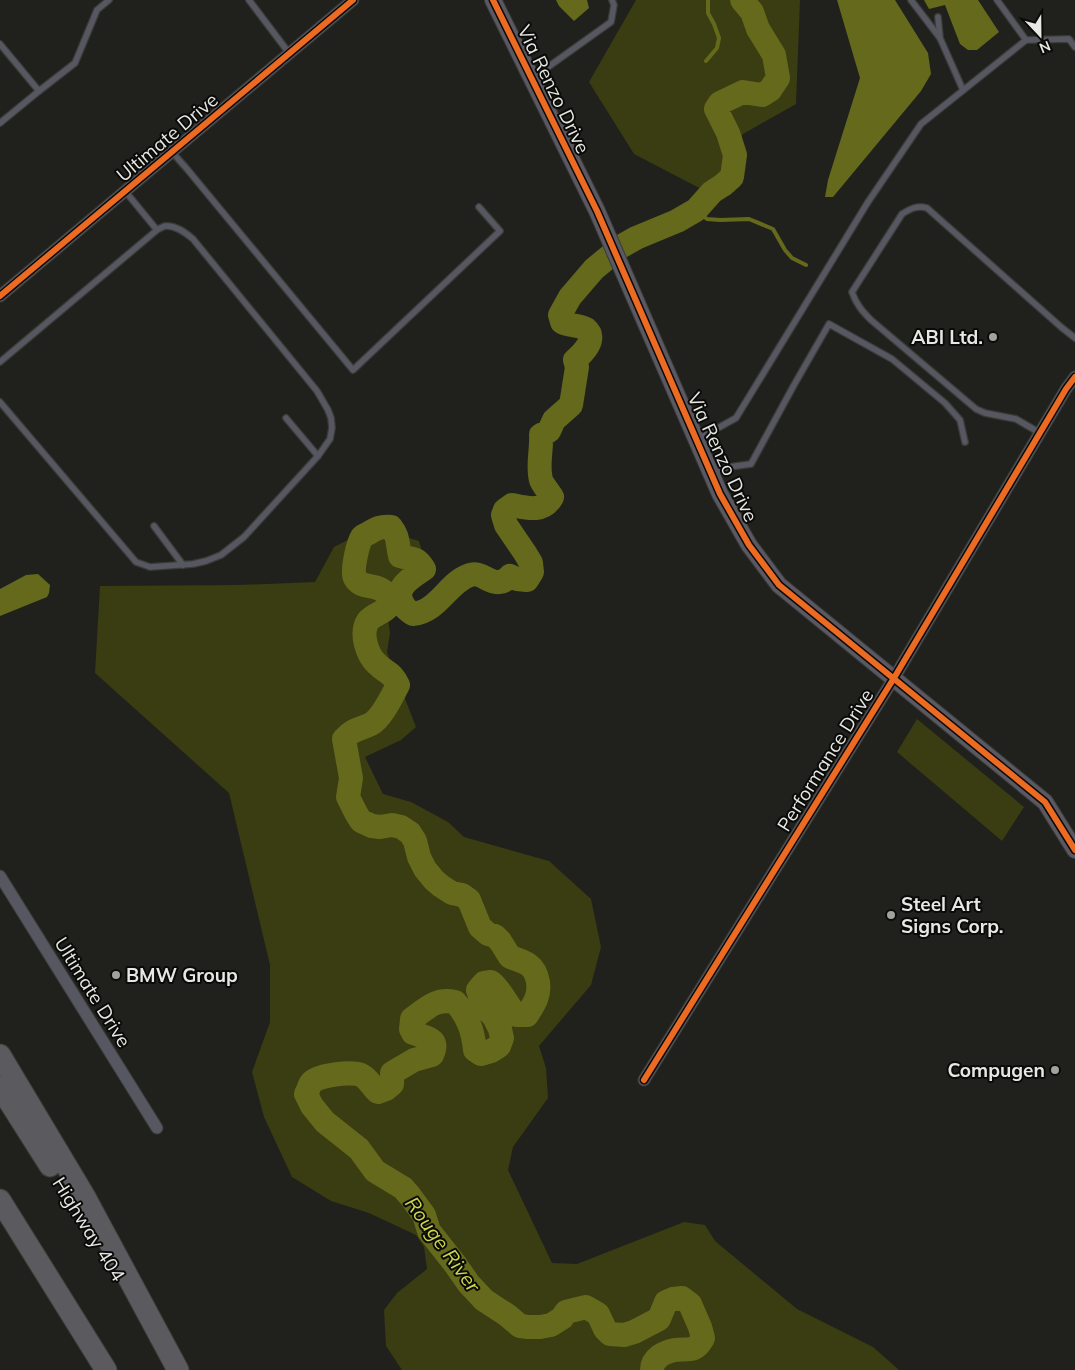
<svg xmlns="http://www.w3.org/2000/svg" width="1075" height="1370" font-family="Mulish,sans-serif">
<rect width="100%" height="100%" fill="#20211c"/>
<g fill="#3a3c11">
<polygon points="636,0 800,0 796,104 743,134 709,193 634,154 589,82"/>
<polygon points="373,527 419,541 426,567 418,579 395,590 386,605 390,633 387,652 416,727 401,740 365,757 383,794 411,802 448,822 464,837 549,861 591,899 601,947 591,985 539,1046 546,1068 548,1098 513,1147 508,1170 552,1263 577,1264 684,1222 705,1225 715,1241 797,1309 873,1347 899,1370 402,1370 386,1346 384,1310 397,1293 427,1269 424,1247 416,1235 369,1213 331,1201 292,1177 264,1117 252,1072 270,1022 270,965 229,793 95,673 100,586 238,585 315,582 334,547"/>
<polygon points="917,719 1024,807 1002,841 897,752"/>
</g>
<g fill="#64691c">
<polygon points="556,0 587,0 589,8 574,21 559,6"/>
<polygon points="837,0 895,0 928,53 931,74 921,91 833,197 825,197 828,180 860,78"/>
<polygon points="924,0 978,0 999,32 977,50 968,50 960,44 945,5 929,9"/>
<polygon points="38,574 50,585 49,593 47,597 0,616 0,589 26,575"/>
</g>
<g fill="none" stroke-linecap="round" stroke-linejoin="round">
<g stroke="#64691c" stroke-width="4">
<polyline points="706,61 717,48 719,38 714,24 708,13 708,0"/>
<polyline points="696,210 707,219 720,220 749,219 773,229 785,250 792,258 806,265"/>
</g>
<path stroke="#64691c" stroke-width="24" d="M652,1370C652,1358 664,1352 675,1350C680,1349 686,1350 691,1349C697,1348 700,1343 703,1338L700,1327L690,1304L682,1298L673,1299L666,1302L659,1319L634,1332L624,1335L610,1334L605,1329L598,1314L586,1307L566,1312L562,1318L551,1325L540,1327H528L520,1326L507,1315L484,1300L469,1284L455,1264L429,1231L424,1215L410,1196L403,1188L375,1171L359,1149L325,1122L312,1106L306,1094C308,1091 309,1086 311,1083C317,1075 352,1071 361,1075C368,1078 372,1087 378,1092L386,1089L392,1084V1073L414,1060L432,1055C440,1038 427,1038 413,1033L411,1029L412,1019C427,1008 436,998 455,1002C468,1016 473,1031 475,1050L481,1054L491,1051L499,1046L502,1038L500,1029L494,1017L483,1005L478,990L484,983L491,982C502,991 507,1005 516,1015H527C534,1004 540,996 538,982C535,965 526,962 510,957L500,941L495,936L488,934L480,927L469,900L462,895L452,893L441,886L434,880L425,869L419,857L415,841L410,833L401,827L392,825L380,827L372,826L361,821L356,813L348,797L351,778L344,739C354,728 359,730 371,724C382,718 392,696 398,685C392,672 386,673 377,664C367,655 360,633 368,621C373,615 382,613 387,608C389,606 390,604 392,602C381,579 363,592 355,578C351,572 358,543 362,537C364,535 367,534 369,533C377,528 381,526 391,527C399,537 397,543 400,556C413,560 416,556 424,569C411,578 392,588 404,606C406,609 410,612 413,614C438,612 448,582 470,575C480,571 490,584 500,582C503,582 508,578 510,576L517,579L527,580L532,572L531,563L525,553L506,525L503,515L505,510L512,505C527,508 543,513 552,497C549,492 543,485 541,480C537,465 542,450 541,435L549,431L554,420L571,405L577,367L575,360C582,354 598,339 586,329C580,325 569,326 562,322L560,315L570,297L594,269L611,255L615,250L636,238L677,221L696,210L712,192L723,185L732,177L735,155L728,133L716,109L720,103L743,92L762,95L770,90L778,78L774,55L758,29L752,12L742,0"/>
<defs>
<g id="lane">
<polyline points="249,0 289,53"/>
<polyline points="911,0 940,38 963,90"/>
<polyline points="997,0 1026,40"/>
<polyline points="938,17 940,38"/>
<polyline points="0,44 39,91 75,63 97,10 109,0"/>
<polyline points="534,77 611,22 614,5 612,0"/>
<polyline points="0,123 39,91"/>
<polyline points="172,152 187,169 353,370 500,231 479,207"/>
<polyline points="0,362 157,230 125,191"/>
<path d="M0,402L136,562L150,567L193,564L206,561L221,555L244,537L318,456L330,439L332,428L331,418L328,410L317,391L193,239C186,233 176,225 165,226C165,226 158,229 157,230"/>
<polyline points="286,418 318,456"/>
<path d="M1040,433L1016,419L985,413L976,409L871,320C862,311 856,304 852,292L902,214C910,209 917,205 927,208L1061,327L1075,338"/>
<polyline points="698,439 736,418 868,202 921,124 1026,40 1069,39 1075,47"/>
<polyline points="711,473 729,467 751,464 794,385 829,324 892,359 945,403 960,420 965,442"/>
<polyline points="154,526 183,565"/>
</g>
<g id="street">
<polyline points="0,296 353,0"/>
<polyline points="0,876 157,1128"/>
<polyline points="644,1080 894,678 1066,389 1075,377"/>
</g>
<polyline id="secondary" points="493,0 597,211 720,494 749,545 779,585 1045,802 1075,850"/>
<g id="highway">
<polyline points="0,1055 85,1197 178,1370"/>
<polyline points="0,1087 50,1166"/>
<polyline points="0,1200 106,1370"/>
</g>
</defs>
<use href="#lane" stroke="#3b3c39" stroke-width="8"/>
<use href="#street" stroke="#3b3c39" stroke-width="13"/>
<use href="#secondary" stroke="#3b3c39" stroke-width="18"/>
<use href="#highway" stroke="#3b3c39" stroke-width="23"/>
<use href="#lane" stroke="#575761" stroke-width="5.5"/>
<use href="#street" stroke="#575761" stroke-width="11"/>
<use href="#secondary" stroke="#5a5863" stroke-width="16"/>
<use href="#highway" stroke="#5b5b5f" stroke-width="21"/>
<defs>
<g id="cycleway">
<polyline points="493,0 597,211 720,494 749,545 779,585 1045,802 1075,850"/>
<polyline points="0,296 353,0"/>
<polyline points="644,1080 894,678 1066,389 1075,377"/>
</g>
</defs>
<use href="#cycleway" stroke="#0a0b08" stroke-width="9"/>
<use href="#cycleway" stroke="#ed6a23" stroke-width="6"/>
</g>
<g fill="#a1a29d" stroke="#0a0b08" stroke-width="2">
<circle cx="993" cy="337" r="5"/>
<circle cx="891" cy="915" r="5"/>
<circle cx="116" cy="975" r="5"/>
<circle cx="1055" cy="1070" r="5"/>
</g>
<g text-anchor="middle" dominant-baseline="central" stroke-width="4" stroke-linejoin="round" paint-order="stroke">
<g font-size="19" fill="#e7e7e3" stroke="#0a0b08">
<text transform="translate(554 89) rotate(64)">Via Renzo Drive</text>
<text transform="translate(167 137) rotate(-40)">Ultimate Drive</text>
<text transform="translate(723 457) rotate(65)">Via Renzo Drive</text>
<text transform="translate(825 760) rotate(-58)">Performance Drive</text>
<text transform="translate(93 992) rotate(58)">Ultimate Drive</text>
<text transform="translate(89 1229) rotate(58)">Highway 404</text>
</g>
<g font-size="19" font-weight="bold" fill="#e7e7e3" stroke="#0a0b08" text-anchor="end">
<text x="983" y="337">ABI Ltd.</text>
<text x="901" y="904" text-anchor="start">Steel Art<tspan x="901" dy="22">Signs Corp.</tspan></text>
<text x="126" y="975" text-anchor="start">BMW Group</text>
<text x="1045" y="1070">Compugen</text>
</g>
<g font-size="20" font-style="italic" fill="#cfd74b" stroke="#0a0b08">
<text transform="translate(443 1244) rotate(54)">Rouge River</text>
</g>
</g>
<g transform="translate(1040 35) rotate(158)" stroke="#0a0b08" stroke-width="4" paint-order="stroke">
<path d="M0-4L9 19L0 12L-9 19Z" fill="#e7e7e3"/>
<text y="-8" font-size="14" font-weight="bold" text-anchor="middle" fill="#e7e7e3">N</text>
</g>
</svg>
